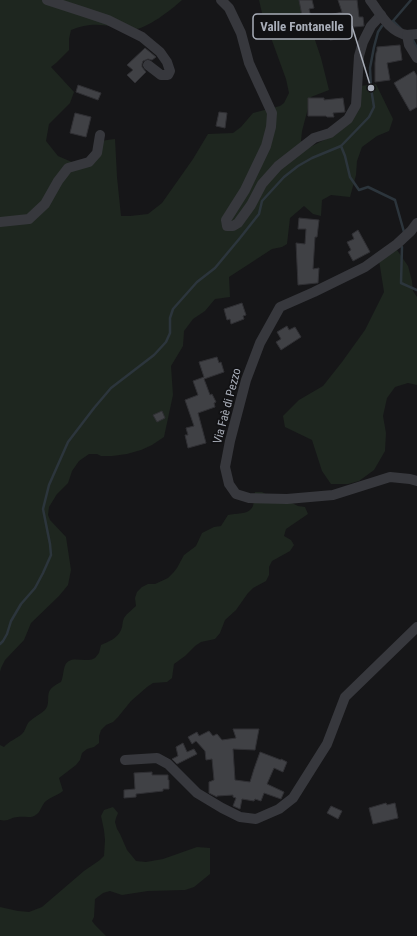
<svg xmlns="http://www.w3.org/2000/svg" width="417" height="936" font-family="'Roboto Condensed',sans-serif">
<rect width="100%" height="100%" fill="#161618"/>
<g fill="#1e261f">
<path d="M0,0H182C171,10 147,29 132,30C127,30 121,28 117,27C99,24 88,23 71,30L69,39V50L56,63L51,67L74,92L70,103L49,124L46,141L58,156L81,166L100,141L115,139L117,177L121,216H130L148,214L162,203L193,159L208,134L233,133L241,127L253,113L280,106L284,103L289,93L286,79L262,13L259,0H302L305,10L321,58L329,90L311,97L302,131L301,141L308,148L336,134L348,125L360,86L376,84L393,119L389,131L377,136L362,147L357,161L356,175L350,197L331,195L322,200L321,216L313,214L304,206L290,218L287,244L282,247L272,249L229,277L230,297L215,299L205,311L193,319L184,331L183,346L171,366L173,395L164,437L152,445L141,450L127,454L112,456H101L97,454H89L79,461L72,471L68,483L57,494L49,507L48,515L50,520L66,537L71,570L68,585L59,596L31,623L24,640L5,660L1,668L0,672Z"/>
<polygon points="397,250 408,266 412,281 413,291 417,297 417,385 408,383 395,387 387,398 383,416 386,433 385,451 374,470 359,481 348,484 331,484 322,471 312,440 285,427 283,416 299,400 323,386 342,362 365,330 384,292 379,260"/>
<path d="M255,492H262L274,499L292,503L298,506L305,507L308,514L286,529L284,536L291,540L294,545L290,551L272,561L269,567V575L266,581L253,588L248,593L236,610L225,620L220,633L215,639L201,642L195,646L185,656L174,664L172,678L167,682L153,683L147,687L131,701L118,717L113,722L106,725L101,730L99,736V743L94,747L87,749L82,753L80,760L76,765L59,778L63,791C58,795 51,797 46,801C42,804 41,811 37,814C32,819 25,816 18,817C11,817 9,822 0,820V745L4,747C9,741 16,739 22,734C26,730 26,724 30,721C34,717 41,714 45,710C50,704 47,698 49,692C51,687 57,684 61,682C63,677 63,673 64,669C67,655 79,661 88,660C91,660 93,659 95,658L99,653L101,645C108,642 118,638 121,630C123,626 122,622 124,618C127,613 132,610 136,606L135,598L137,592L142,587L148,584H155L168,578L173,573L177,568L184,555L196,546L202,533L214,527L221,526L228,515C237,513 249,515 253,506C254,502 254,496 255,492Z"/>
<polygon points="113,807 118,813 116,818 115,822 117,829 120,834 127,850 136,861 146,862 163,859 197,847 210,848 210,874 194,887 185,890 148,891 122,895 110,891 103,893 95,899 94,917 92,921 95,925 106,936 0,936 0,907 18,911 29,912 42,907 84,871 100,860 104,856 105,840 104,830 101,816 104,810"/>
</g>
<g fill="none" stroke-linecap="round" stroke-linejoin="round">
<g stroke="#2c353c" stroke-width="2.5">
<polyline points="393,21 401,29"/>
<polyline points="391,22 393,21 411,0"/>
<polyline points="413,40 417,48"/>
<polyline points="341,146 345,156 350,177 359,190 368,187 395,200 404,232"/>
<polyline points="402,247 401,283 417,290"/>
<polyline points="0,644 3,641 7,634 11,621 21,604 35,588 43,573 51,555 50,544 43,509 49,485 68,442 94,408 111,388 154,355 166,342 170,333 170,318 173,309 197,282 215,268 240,238 259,214 262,201 284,177 298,166 312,158 341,146 369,117 374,107 371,88 370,68 374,47 378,32 382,26"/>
</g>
</g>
<g fill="#404145" stroke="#303034">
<polygon points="299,0 312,0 314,8 309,9 311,17 303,21"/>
<polygon points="338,0 357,0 359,17 363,17 364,26 344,28 346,38 330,40 327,25 331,24 329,15 342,12"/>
<polygon points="400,45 402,60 387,63 390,80 375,82 375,63 376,53 377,51 377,47"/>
<polygon points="145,48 156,57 152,60 148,59 143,61 142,64 142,67 146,72 135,83 127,75 133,70 127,65"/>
<polygon points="414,71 417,76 417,107 410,111 394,83"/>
<polygon points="78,85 101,93 98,100 76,92"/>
<polygon points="308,98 324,98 324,100 343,98 345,112 333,113 334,117 327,117 326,116 308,116"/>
<polygon points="219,112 227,113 225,128 216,126"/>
<polygon points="75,113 91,117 86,137 70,133"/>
<polygon points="299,218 319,220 317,237 315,237 313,269 319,268 318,283 317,283 298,285 296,243 305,244 306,229 298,229"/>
<polygon points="358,230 370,252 353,261 348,252 351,250 347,242 354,239 352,234"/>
<polygon points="242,303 246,315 243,316 244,319 231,324 230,319 227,320 224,309"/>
<polygon points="287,326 289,330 295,327 301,337 281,350 276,342 281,339 277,332"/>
<polygon points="217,357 219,363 221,362 224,372 204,379 210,395 212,394 216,402 214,403 215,407 198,413 206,443 188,448 185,435 188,435 186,428 194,426 185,400 198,395 193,381 204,377 199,362"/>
<polygon points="162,411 165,418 157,422 153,415"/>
<polygon points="233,729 259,729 255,750 233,749 235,780 250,782 254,769 260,752 281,760 281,759 287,762 283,772 274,768 267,784 284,792 281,799 264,793 261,801 255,799 254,801 242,799 240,809 233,806 236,798 233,797 233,795 217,796 217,797 209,793 209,782 214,780 212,759 206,760 205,751 196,741 192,744 188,737 197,732 199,736 209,731 213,736 217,734 222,740 236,738"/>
<polygon points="183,743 187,752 194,749 197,754 177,764 172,759 178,756 176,747"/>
<polygon points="152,772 152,775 168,775 168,780 169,780 169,789 163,789 163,791 136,794 136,797 124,798 124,790 135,789 134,773"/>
<polygon points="386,803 387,805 395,803 398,818 373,824 369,808"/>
<polygon points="331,806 342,811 338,819 327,813"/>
</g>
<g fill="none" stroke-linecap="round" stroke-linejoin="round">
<g stroke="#37383d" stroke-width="10">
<polyline points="47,0 84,12 108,20 142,37 160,52 167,62 170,71 168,75 161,75 148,65"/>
<polyline points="221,0 229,8 241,33 249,63 272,113 271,127 266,146 245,190 226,220 227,226 233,226 238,223 251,205 262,184 278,166 314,138 330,133 348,119 356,105 359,56 363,42 371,26 381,15"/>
<path d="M370,0C380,13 389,32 407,35C410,35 414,34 417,34"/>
<polyline points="407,35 409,45 417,58"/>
<polyline points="0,222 29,219 45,204 58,181 68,168 89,162 97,153 100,135"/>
<polyline points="417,223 411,231 397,244 365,267 314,292 280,307 260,343 246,380 230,441 225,467 229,484 236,494 249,498 287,499 333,495 390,477 410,479 417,481"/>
<polyline points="125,760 157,758 168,764 197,793 222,808 240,817 256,819 279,809 293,798 327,744 345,697 417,627"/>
</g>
</g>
<g text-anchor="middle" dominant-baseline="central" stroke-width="3.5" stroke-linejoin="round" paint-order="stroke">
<g font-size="12" fill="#a8adb8" stroke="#111113">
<text transform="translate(227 406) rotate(-75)">Via Faè di Pezzo</text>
</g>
</g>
<path fill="none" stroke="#a8adb8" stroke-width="1.5" d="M371 88L352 26"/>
<circle fill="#a8adb8" stroke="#111113" stroke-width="1.5" cx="371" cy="88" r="4"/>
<rect fill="#111113" stroke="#a8adb8" stroke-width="1.5" x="253" y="14" width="99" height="25" rx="4"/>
<g font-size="13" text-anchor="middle" font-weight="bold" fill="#a8adb8">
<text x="302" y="31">Valle Fontanelle</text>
</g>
</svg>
